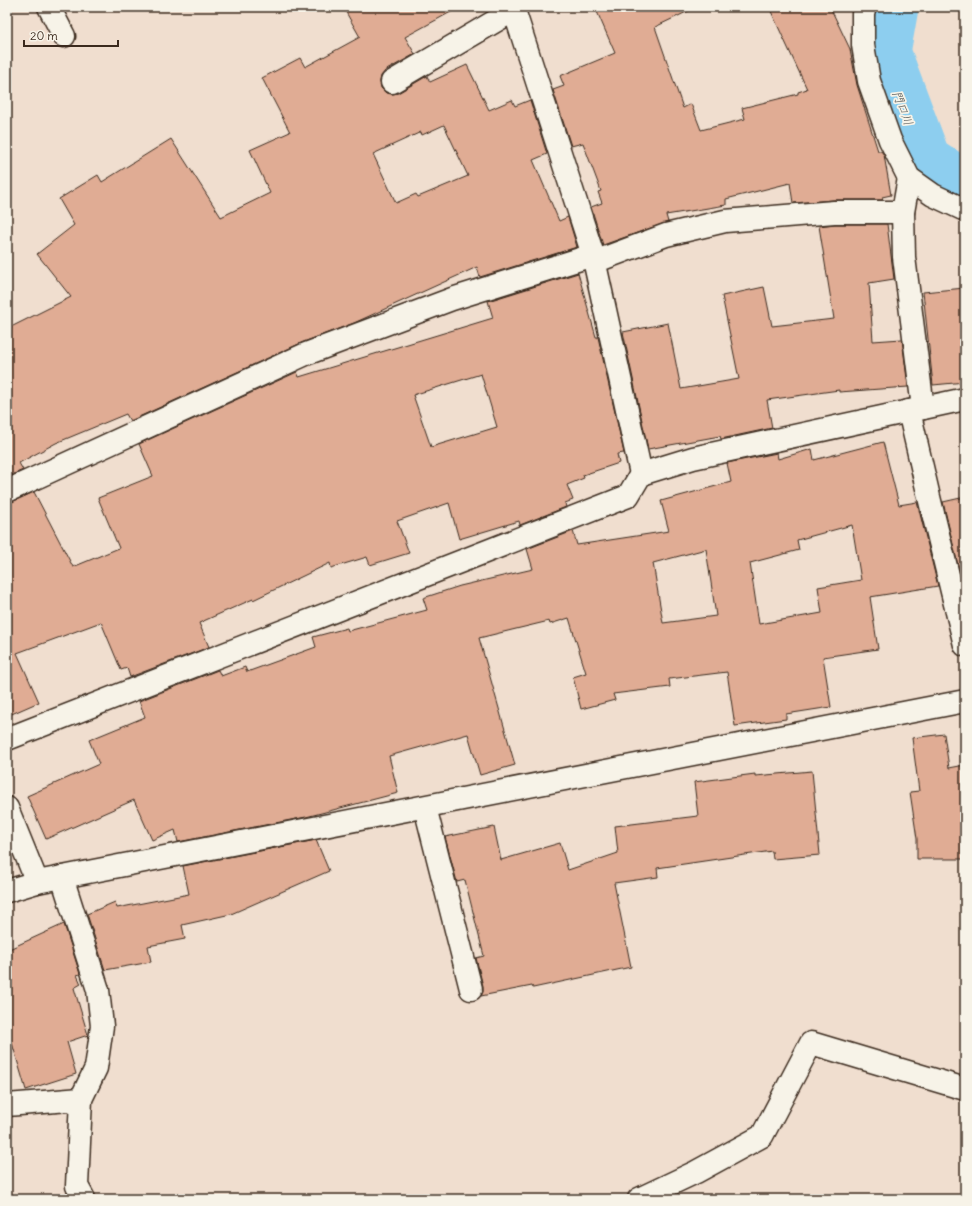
<svg xmlns="http://www.w3.org/2000/svg" width="972" height="1206" font-family="Delius,'Klee One',sans-serif">
<rect width="100%" height="100%" fill="#f0decf"/>
<filter id="ink" filterUnits="userSpaceOnUse"><feTurbulence type="fractalNoise" baseFrequency=".025" numOctaves="2"/><feDisplacementMap in="SourceGraphic" scale="8" xChannelSelector="R" yChannelSelector="G"/><feConvolveMatrix kernelMatrix="1 2 1 2 8 2 1 2 1" color-interpolation-filters="sRGB"/></filter>
<g filter="url(#ink)">
<g fill="none" stroke-linecap="round" stroke-linejoin="round">
<polyline stroke="#8dceef" stroke-width="57" points="890,7 882,52 923,162 947,178 965,187"/>
</g>
<g fill="#e0ac94" stroke="#3b2a1e" fill-rule="evenodd">
<path d="M343,7H460L405,37L415,54L385,71L381,76L380,82L381,88L386,93L393,94L398,93L427,76L430,82L467,65L489,110L512,100L515,106L530,100L547,154L533,160L559,221L568,217L577,247L480,277L477,267L354,323L301,343L130,421L126,414L56,443L19,463L23,470L7,477V329L71,297L37,254L74,225L59,199L98,175L102,182L171,139L221,217L270,193L250,150L290,132L262,78L300,58L305,67L360,37ZM444,125L468,176L418,197L416,194L396,203L373,154L421,132L422,135Z"/>
<polygon points="595,7 697,7 655,27 683,108 691,104 701,130 745,119 742,108 798,94 798,92 807,89 769,7 830,7 850,49 857,85 878,151 881,151 884,155 891,195 882,197 883,200 834,200 793,203 790,183 726,199 726,205 666,215 668,222 603,245 591,207 602,203 598,192 601,191 583,143 571,146 553,90 564,86 560,76 615,53"/>
<polygon points="835,224 887,224 894,279 869,283 873,341 902,339 908,387 839,392 839,390 767,400 772,428 721,439 720,436 648,449 623,332 668,323 681,389 739,379 722,296 764,287 772,326 834,319 819,226"/>
<path d="M578,273L596,337H598L624,453L617,454L619,463L583,475L584,478L567,485L573,500L565,503L566,507L520,525L519,521L459,539L449,503L397,521L409,553L370,565L367,557L331,568L330,563L253,600V599L199,623L209,647L130,677L127,668L121,670L101,622L17,653L39,702L7,716V503L12,502L34,492L73,567L119,548L98,498L153,476L139,444L297,372L299,377L493,318L488,301ZM481,374L497,427L431,447L413,395Z"/>
<polygon points="965,288 965,382 933,385 923,292"/>
<path d="M883,442L899,505L917,502L938,586L870,597L878,649L823,657L831,707L786,714V719L735,726L727,672L669,679L670,687L613,694L615,700L581,709L573,677L586,673L569,618L550,624L549,621L479,638L515,765L480,775L468,734L389,756L398,793L306,817L178,842L175,830L152,840L134,800L46,839L27,796L99,764L89,740L145,717L139,701L218,670L221,676L245,667L247,672L316,647L313,637L347,628L348,631L427,610L423,598L460,586L533,569L527,549L573,531L577,545L669,531L661,501L731,482L727,463L777,453L778,459L812,449L814,460ZM852,525L861,580L818,587L822,613L759,624L750,563L799,550L797,540ZM706,549L716,616L663,623L653,563Z"/>
<polygon points="965,497 965,581 962,582 943,502"/>
<polygon points="944,734 949,768 965,765 965,859 917,859 917,839 910,792 919,791 912,738"/>
<polygon points="812,771 820,855 773,859 772,851 657,868 658,877 614,883 631,967 533,988 532,986 481,996 483,992 483,986 476,958 484,956 465,880 457,882 445,837 494,827 501,860 560,843 568,870 618,853 615,826 698,816 694,782 755,774 755,776"/>
<polygon points="316,840 329,871 231,914 182,925 185,939 148,946 151,962 105,970 87,914 115,902 117,908 189,894 183,866"/>
<polygon points="64,924 80,974 77,975 81,984 74,988 88,1035 67,1042 76,1074 26,1090 12,1043 7,1045 7,950"/>
</g>
<g fill="none" stroke-linecap="round" stroke-linejoin="round">
<defs>
<g id="minor">
<polyline points="49,7 64,36"/>
<polyline points="515,7 514,10 593,255 641,474"/>
<polyline points="865,7 863,14 863,45 869,81 890,140 909,178 933,195 965,210"/>
<polyline points="392,82 514,10"/>
<polyline points="903,212 904,257 923,408"/>
<polyline points="594,262 666,235 725,221 834,212 903,212 909,178"/>
<polyline points="909,411 929,497 965,645"/>
<polyline points="7,491 306,354 452,299 593,255"/>
<polyline points="7,739 628,496 641,474 693,458 965,399"/>
<polyline points="425,807 471,989"/>
<polyline points="7,808 37,882"/>
<polyline points="62,877 98,990 102,1026 96,1068 81,1099 77,1186 84,1199"/>
<polyline points="7,891 37,882 965,701"/>
<polyline points="7,1105 81,1099"/>
<polyline points="639,1199 696,1172 762,1136 811,1043 965,1089"/>
</g>
</defs>
<use href="#minor" stroke="#3b2a1e" stroke-width="25"/>
<use href="#minor" stroke="#f7f3e8" stroke-width="22"/>
</g>
</g>
<g text-anchor="middle" dominant-baseline="central" stroke-width="3.5" stroke-linejoin="round" paint-order="stroke">
<g font-size="12" font-style="italic" fill="#505352" stroke="#f7f3e8">
<text transform="translate(903 108) rotate(69)">門口川</text>
</g>
</g>
<rect width="972" height="1206" fill="none" stroke="#f7f3e8" stroke-width="24"/>
<rect x="12" y="12" width="948" height="1182" fill="none" stroke="#3b2a1e" stroke-width="1.5" filter="url(#ink)"/>
<path d="M24 40v6h94v-6" fill="none" stroke="#3b2a1e" stroke-width="2"/>
<text x="30" y="40" font-size="12" fill="#3b2a1e" stroke="#f7f3e8" stroke-width="3" paint-order="stroke">20 m</text>
</svg>
